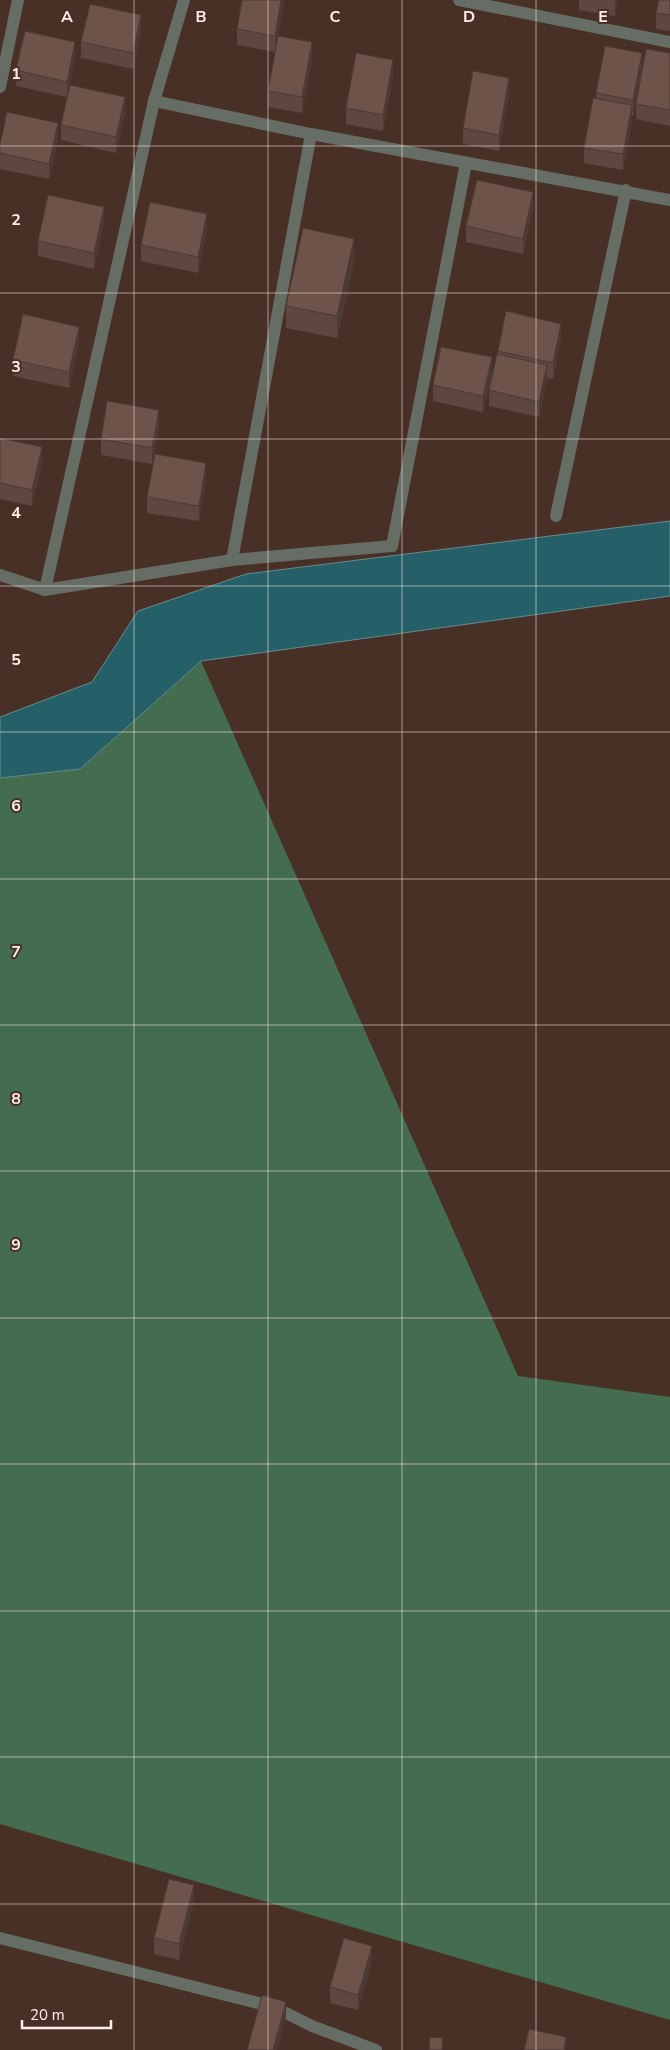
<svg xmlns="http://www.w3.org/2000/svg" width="670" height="2050" font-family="'Nunito Sans',sans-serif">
<rect width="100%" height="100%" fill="#483027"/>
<polygon fill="#446c4e" points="201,661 518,1376 670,1397 670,2020 0,1824 0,778 80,769"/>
<polygon fill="#256068" stroke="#668b8e" points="670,521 670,596 201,661 80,769 0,778 0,717 92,682 138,611 246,574"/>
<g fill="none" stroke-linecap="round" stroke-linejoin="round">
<g stroke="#656d65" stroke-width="12">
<polyline points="459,0 670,42"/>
<polyline points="0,87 18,0"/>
<polyline points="154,101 311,134 670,200"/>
<polyline points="556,516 626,190"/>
<polyline points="232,560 311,134"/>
<polyline points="0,575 45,590 232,560 392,546 466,163"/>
<polyline points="45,590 154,101 184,0"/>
<polyline points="0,1938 274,2007 312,2026 376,2050"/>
</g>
</g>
<g fill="#5e4740">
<polygon points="284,0 275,52 237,45 237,29"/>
<polygon points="579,0 618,0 615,16 579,10"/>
<polygon points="670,0 670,31 656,29 656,13"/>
<polygon points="141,31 133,69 81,58 81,42"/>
<polygon points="670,53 670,126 636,119 636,104"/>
<polygon points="75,58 67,97 16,86 16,70"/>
<polygon points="312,58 302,113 268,107 268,91"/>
<polygon points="642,69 633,116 632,116 632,121 623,170 584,163 584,148 596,98 596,93"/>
<polygon points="393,76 383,131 346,124 346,108"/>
<polygon points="509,94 499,151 463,144 463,128"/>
<polygon points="125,113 116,153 61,140 61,125"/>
<polygon points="58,139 49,179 0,169 0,144"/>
<polygon points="533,208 523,254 466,242 466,226"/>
<polygon points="104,222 94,269 38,256 38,241"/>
<polygon points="207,230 198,273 141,261 141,245"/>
<polygon points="354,261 337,338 286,328 286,306"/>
<polygon points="561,339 553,379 547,378 539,417 489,406 489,390 498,355 498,351"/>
<polygon points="79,342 69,388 13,376 13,360"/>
<polygon points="492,373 483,412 433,401 433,385"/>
<polygon points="159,426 152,464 101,455 101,439"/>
<polygon points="0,438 42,462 32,506 0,499"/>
<polygon points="206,479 199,521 147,513 147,497"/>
<polygon points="194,1901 179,1960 154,1954 154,1938"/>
<polygon points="372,1962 358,2010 330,2003 330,1987"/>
</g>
<g fill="#4c3a34">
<polygon points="281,0 284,0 284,2 275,52 275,36"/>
<polygon points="615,0 618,0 615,16"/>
<polygon points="141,15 141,31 133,69 133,53"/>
<polygon points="75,42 75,58 67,97 67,82"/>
<polygon points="312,42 312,58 302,113 302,97"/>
<polygon points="642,53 642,69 633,116 633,100"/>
<polygon points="393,60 393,76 383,131 383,115"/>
<polygon points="509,78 509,94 499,151 499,135"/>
<polygon points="125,97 125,113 116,153 116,137"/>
<polygon points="632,105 632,121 623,170 623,154"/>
<polygon points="58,123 58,139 49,179 49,164"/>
<polygon points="533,192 533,208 523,254 523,239"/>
<polygon points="104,207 104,222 94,269 94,253"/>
<polygon points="207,214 207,230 198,273 198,257"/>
<polygon points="354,239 354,261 337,338 337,316"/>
<polygon points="561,324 561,339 553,379 553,363"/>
<polygon points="79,327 79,342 69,388 69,372"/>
<polygon points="492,357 492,373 483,412 483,396"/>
<polygon points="547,365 547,381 539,417 539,402"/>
<polygon points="159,410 159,426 152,464 152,448"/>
<polygon points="42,447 42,462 32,506 32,490"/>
<polygon points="206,463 206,479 199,521 199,506"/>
<polygon points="194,1885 194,1901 179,1960 179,1944"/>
<polygon points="372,1946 372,1962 358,2010 358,1995"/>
<polygon points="286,2002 286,2017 277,2050 273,2050"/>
<polygon points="566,2037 566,2050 564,2050"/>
</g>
<g fill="#6d534a" stroke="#4c3a34">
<polygon points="242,0 281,0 275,36 237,29"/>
<polygon points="659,0 670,0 670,15 656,13"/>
<polygon points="90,4 141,15 133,53 81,42"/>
<polygon points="25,31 75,42 67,82 16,70"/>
<polygon points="278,36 312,42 302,97 268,91"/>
<polygon points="605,46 642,53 633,100 596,93"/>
<polygon points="646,49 670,53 670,110 636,104"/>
<polygon points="356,53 393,60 383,115 346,108"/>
<polygon points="473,71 509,78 499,135 463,128"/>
<polygon points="70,85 125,97 116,137 61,125"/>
<polygon points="593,98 632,105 623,154 584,148"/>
<polygon points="7,112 58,123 49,164 0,153 0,144"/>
<polygon points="477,180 533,192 523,239 466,226"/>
<polygon points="48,195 104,207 94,253 38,241"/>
<polygon points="150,202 207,214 198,257 141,245"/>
<polygon points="303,228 354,239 337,316 286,306"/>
<polygon points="506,311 561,324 553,363 498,351"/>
<polygon points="23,314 79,327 69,372 13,360"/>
<polygon points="441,347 492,357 483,396 433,385"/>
<polygon points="497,354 547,365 539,402 489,390"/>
<polygon points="107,401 159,410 152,448 101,439"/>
<polygon points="0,438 42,447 32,490 0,483"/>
<polygon points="155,454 206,463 199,506 147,497"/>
<polygon points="169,1879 194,1885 179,1944 154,1938"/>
<polygon points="344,1938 372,1946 358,1995 330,1987"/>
<polygon points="262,1995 286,2002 273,2050 247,2050"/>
<polygon points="529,2029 566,2037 564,2050 524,2050"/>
<polygon points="430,2037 443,2038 442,2050 429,2050"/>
</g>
<path fill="none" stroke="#fdeee8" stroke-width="1" stroke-opacity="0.55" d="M134,0V2050M268,0V2050M402,0V2050M536,0V2050M0,146H670M0,293H670M0,439H670M0,586H670M0,732H670M0,879H670M0,1025H670M0,1171H670M0,1318H670M0,1464H670M0,1611H670M0,1757H670M0,1904H670"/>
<g font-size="16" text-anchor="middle" font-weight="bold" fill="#fdeee8" stroke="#483027" stroke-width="4" stroke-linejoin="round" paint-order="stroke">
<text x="67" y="22">A</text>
<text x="201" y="22">B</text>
<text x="335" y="22">C</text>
<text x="469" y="22">D</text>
<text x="603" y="22">E</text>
<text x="16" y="79">1</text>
<text x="16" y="225">2</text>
<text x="16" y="372">3</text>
<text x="16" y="518">4</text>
<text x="16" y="665">5</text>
<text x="16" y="811">6</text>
<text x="16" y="957">7</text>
<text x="16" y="1104">8</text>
<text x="16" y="1250">9</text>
</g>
<path d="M22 2020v8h89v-8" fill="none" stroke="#fdeee8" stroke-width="2.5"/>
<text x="30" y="2020" font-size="15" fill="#fdeee8" stroke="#483027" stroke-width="4" paint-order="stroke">20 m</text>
</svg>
